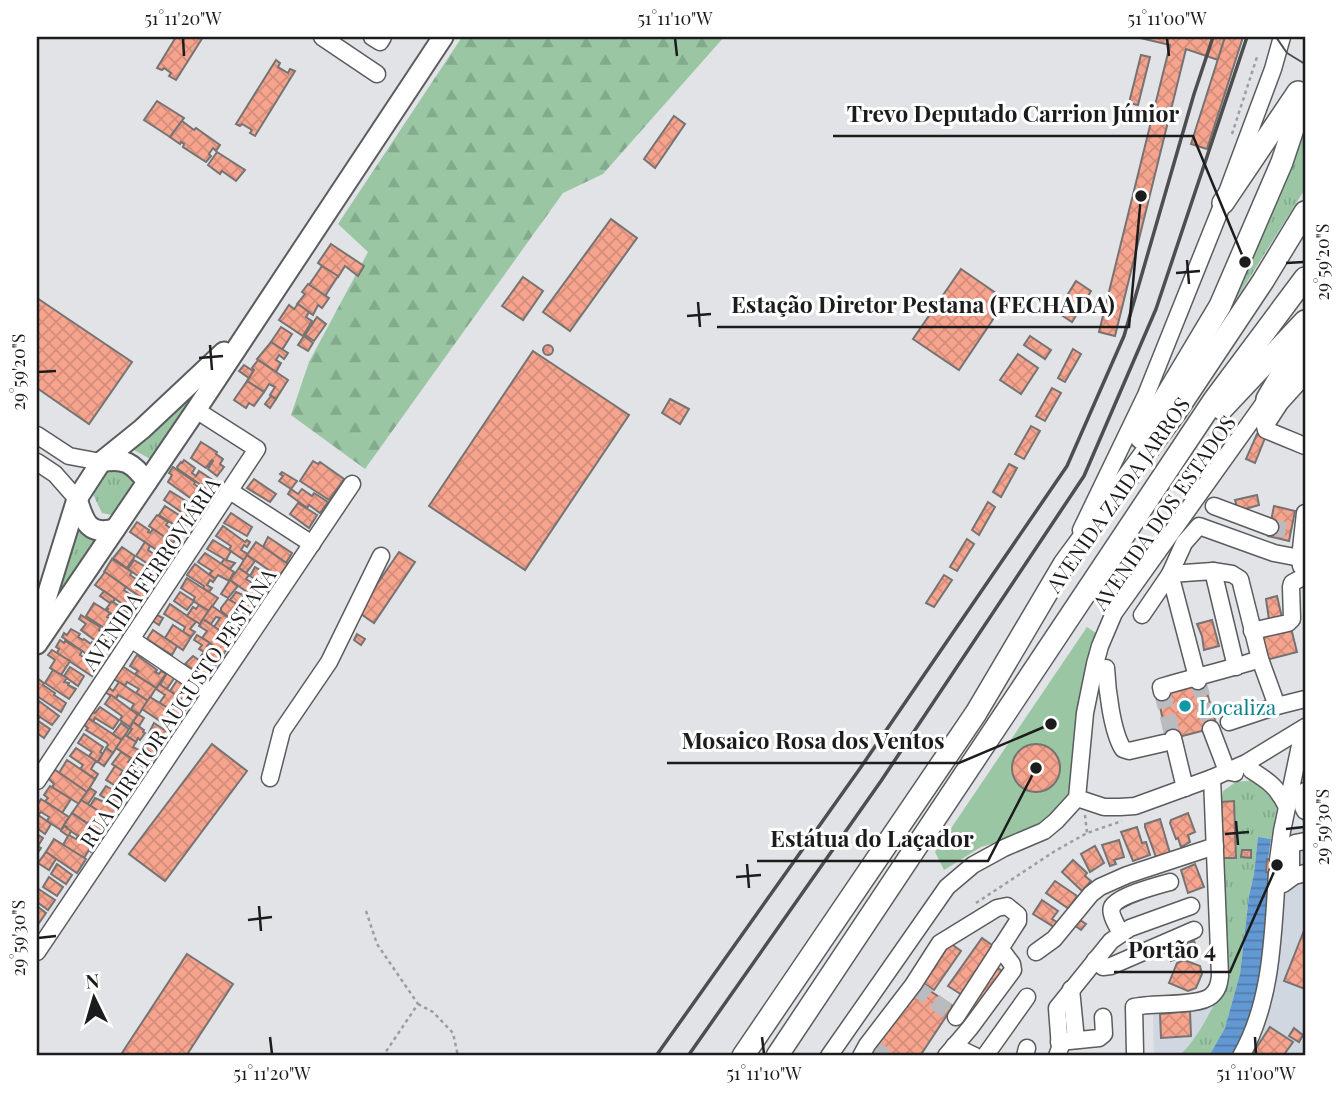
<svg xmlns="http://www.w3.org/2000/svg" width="1342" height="1093" font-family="'Playfair Display',serif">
<defs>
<pattern id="grass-tufts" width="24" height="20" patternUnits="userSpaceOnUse" patternTransform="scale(1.75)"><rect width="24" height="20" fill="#9ac6a4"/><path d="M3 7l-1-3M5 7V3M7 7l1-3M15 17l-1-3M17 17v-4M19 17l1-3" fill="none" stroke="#84aa8d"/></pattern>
<pattern id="forest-firs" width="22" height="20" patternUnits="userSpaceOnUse" patternTransform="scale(1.75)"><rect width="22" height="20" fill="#9ac6a4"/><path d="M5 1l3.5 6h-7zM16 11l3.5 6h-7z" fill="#84aa8d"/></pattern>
<pattern id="water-rules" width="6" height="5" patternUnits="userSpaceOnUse" patternTransform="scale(1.75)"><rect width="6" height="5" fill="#6399d3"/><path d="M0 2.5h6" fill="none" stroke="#517cab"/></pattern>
<pattern id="building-cross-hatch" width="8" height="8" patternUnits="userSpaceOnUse" patternTransform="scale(1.75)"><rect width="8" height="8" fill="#f7a48e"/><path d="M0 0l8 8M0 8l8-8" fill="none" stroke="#d38d7a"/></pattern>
</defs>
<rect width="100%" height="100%" fill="#e1e3e6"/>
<polygon fill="#d0d7e0" points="1236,782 1278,802 1268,859 1282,861 1287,837 1296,826 1305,829 1305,1056 1154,1056 1153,1010 1213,1007 1224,984 1221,802 1223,791"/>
<g fill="url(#grass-tufts)">
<polygon points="1305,116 1305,189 1215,333"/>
<polygon points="199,389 154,461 132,449"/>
<polygon points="119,467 132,481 133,495 117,516 102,513 89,486 102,469"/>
<polygon points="78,516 104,539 57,603"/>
<path d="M1255,780L1268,789L1278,802L1271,839L1258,837L1254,874L1249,896L1240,974L1225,1028L1209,1056H1179C1198,1039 1213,1007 1224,984L1221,802L1223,791L1236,782Z"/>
</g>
<polygon fill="url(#forest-firs)" points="462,37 724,37 603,174 563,193 365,469 291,415 309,362 368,252 338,224"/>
<polygon fill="#9ac6a4" points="1087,627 1099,635 1086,667 1068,803 1032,832 981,847 944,870 935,852"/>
<polygon fill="url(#water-rules)" points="1258,837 1271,839 1268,859 1275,873 1260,984 1254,1008 1236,1056 1209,1056 1225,1028 1240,974 1249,896 1254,874"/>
<g fill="url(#building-cross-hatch)" stroke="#767372" stroke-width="2">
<polygon points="176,37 203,37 176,80 169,76 171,73 164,68 162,70 157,68"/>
<polygon points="1136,37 1225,37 1218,60 1186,49 1115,336 1099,332 1170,45"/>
<polygon points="1225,37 1243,37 1207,149 1191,144"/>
<polygon points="1141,55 1150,57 1138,105 1129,103"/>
<polygon points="276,60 280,63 278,67 288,73 290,69 295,71 255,136 250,133 252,130 242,124 240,126 236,124"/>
<polygon points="157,101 184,118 170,137 144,120"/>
<polygon points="674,116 685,124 655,168 644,159"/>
<polygon points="182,121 194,130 196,128 220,145 216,151 213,148 209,154 211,156 206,162 183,147 184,144 181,142 180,144 170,137"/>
<polygon points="217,152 245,170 236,181 222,171 220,174 208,165"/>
<polygon points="611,219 637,238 570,331 543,312"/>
<polygon points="331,244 364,266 358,276 345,266 338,277 318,263"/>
<polygon points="322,266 338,276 325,296 309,285"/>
<polygon points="961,269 1006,300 959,370 913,339"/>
<polygon points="523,277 543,291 523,320 502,306"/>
<polygon points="1076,281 1091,291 1072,322 1057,312"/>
<polygon points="308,284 329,298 322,308 318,305 313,315 297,304 305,294 302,292"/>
<polygon points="37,298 132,362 89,424 37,388"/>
<polygon points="298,304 309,312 306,317 312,321 303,336 279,320 289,305 294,309"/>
<polygon points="317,317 326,324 314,341 305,335"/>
<polygon points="281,327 292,334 282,350 271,342"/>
<polygon points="304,336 313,343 308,351 298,345"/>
<polygon points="1030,336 1051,350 1045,359 1024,345"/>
<polygon points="271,342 288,353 284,359 279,355 276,360 281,363 276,372 257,359"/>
<circle cx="548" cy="350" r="5"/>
<polygon points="1073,349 1081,354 1065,382 1058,378"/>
<polygon points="533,351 629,415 525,570 429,506"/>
<polygon points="1018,354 1038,368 1021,394 1000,380"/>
<polygon points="258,360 288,380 276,399 270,395 275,387 269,384 264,392 247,381 254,370 252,368"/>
<polygon points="244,365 253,371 249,378 239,371"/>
<polygon points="247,381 264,392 254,406 249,403 246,408 234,400"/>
<polygon points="1052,388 1061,393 1045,421 1036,416"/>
<polygon points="271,396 276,399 270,408 265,404"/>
<polygon points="670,399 689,409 680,424 662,413"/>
<polygon points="1031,426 1040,431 1024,459 1015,454"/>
<polygon points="1257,434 1265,438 1255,463 1246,459"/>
<polygon points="201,442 217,452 216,454 223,459 220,464 224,467 217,476 208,469 213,461 212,460 206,468 191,458"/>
<polygon points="184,460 195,468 192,473 196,476 199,471 214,481 208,490 178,469 177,467 181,462 182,463"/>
<polygon points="313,461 318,464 320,462 344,479 329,500 300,481"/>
<polygon points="1009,464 1017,468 1001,497 993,492"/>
<polygon points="173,467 195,482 194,484 204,491 205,488 213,494 210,499 202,494 196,502 168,482 172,475 169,473"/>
<polygon points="282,472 297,481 291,489 279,481 283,476 280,474"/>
<polygon points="254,479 276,494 270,502 247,488"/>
<polygon points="291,489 298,494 302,489 312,496 314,493 328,502 320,513 309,505 307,508 295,499 288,494"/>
<polygon points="170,491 197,508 190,518 164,500"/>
<polygon points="1257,495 1259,505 1238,511 1235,500"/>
<polygon points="988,502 995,507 979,535 972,530"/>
<polygon points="298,503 317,515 309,528 290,514"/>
<polygon points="165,506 188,521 182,530 159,515"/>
<polygon points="1274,506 1295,511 1289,541 1268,536"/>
<polygon points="231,513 252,527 247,536 224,523"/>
<polygon points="157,515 168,522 166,525 179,534 173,543 149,526"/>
<polygon points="137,522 149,530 148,532 150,533 153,529 166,538 164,542 175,551 170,559 130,532"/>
<polygon points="223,526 245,542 247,540 250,542 247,547 244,545 241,550 248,554 244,560 229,550 231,546 216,536"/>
<polygon points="268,537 292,553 286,563 263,547"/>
<polygon points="967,539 974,544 957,571 950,567"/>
<polygon points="213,540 231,551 226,560 235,563 230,569 221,564 224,559 207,549"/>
<polygon points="145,542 150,546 148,550 162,560 156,569 136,556"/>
<polygon points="256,542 288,564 279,577 247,555"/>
<polygon points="122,547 135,556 127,568 113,558"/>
<polygon points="399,552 415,562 374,623 358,612"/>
<polygon points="205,553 234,572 229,581 218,575 215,579 209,574 212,571 198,562"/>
<polygon points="247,555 255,561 246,573 239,568"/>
<polygon points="112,559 132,572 130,575 146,586 143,590 146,592 142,598 104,572"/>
<polygon points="134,560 154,572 147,582 128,569"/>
<polygon points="195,564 215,579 213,582 210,580 207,585 212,588 209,592 203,588 204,586 187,575"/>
<polygon points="255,567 267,574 268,572 275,579 269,588 250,576"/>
<polygon points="239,568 249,575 246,579 258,587 259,586 266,592 260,601 230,580"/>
<polygon points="105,572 126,587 124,590 136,599 130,609 95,585"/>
<polygon points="944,575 952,580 934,607 926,603"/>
<polygon points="187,578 218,598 209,611 193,601 195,597 181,588"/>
<polygon points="230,580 238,586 228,598 221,594"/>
<polygon points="104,591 115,599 113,602 128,612 121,621 107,611 108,609 106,609 112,601 110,603 100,596"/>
<polygon points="180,592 194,601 187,610 174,601"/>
<polygon points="236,592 250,598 257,605 251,614 230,600"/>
<polygon points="1277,596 1282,618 1269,620 1266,599"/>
<polygon points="228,599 238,605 235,609 240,612 241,611 247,617 250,613 253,615 250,620 248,618 242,627 221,611 221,608"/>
<polygon points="94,603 110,613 107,617 119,625 113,634 86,616"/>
<polygon points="170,604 196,622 190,629 195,632 191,637 183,632 185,627 164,614"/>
<polygon points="199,605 209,611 200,624 187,616 193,607 196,609"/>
<polygon points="212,606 229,618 227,622 232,625 232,624 240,630 234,639 214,627 220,618 216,617 211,624 203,619"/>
<polygon points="81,615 100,627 99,630 110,638 104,647 81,630 86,624 79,619"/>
<polygon points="157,615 163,618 159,625 153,621"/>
<polygon points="203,619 219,630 217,634 231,643 224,653 202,638 207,631 199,626"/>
<polygon points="1212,620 1219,646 1204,650 1202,636 1197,624"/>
<polygon points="173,625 191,637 183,650 165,638"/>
<polygon points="1291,628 1297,652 1266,660 1260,636"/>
<polygon points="71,629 80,634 78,637 83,640 84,639 91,644 92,642 102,651 95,660 62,637 64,633 67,635"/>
<polygon points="153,630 177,646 172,655 147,639"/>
<polygon points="357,634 365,639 361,645 354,640"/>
<polygon points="197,635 210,643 207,646 222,656 215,666 201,656 204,652 199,649 202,645 194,640"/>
<polygon points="60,640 64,643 65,641 82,651 80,655 98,667 92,676 57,653 59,649 56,647"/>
<polygon points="52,650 70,661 61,675 50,668 55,660 48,655"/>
<polygon points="137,655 157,670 155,672 159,674 161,671 166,674 156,688 135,674 138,671 130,666"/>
<polygon points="193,656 199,660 200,659 213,669 206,679 185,664"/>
<polygon points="122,666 156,688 148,701 136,693 139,689 127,682 125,686 114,679"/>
<polygon points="70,667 84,676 78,686 64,676"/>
<polygon points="53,670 67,678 64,682 69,683 68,685 76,689 69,699 45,683"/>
<polygon points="167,673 175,677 167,689 160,685"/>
<polygon points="37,678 44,683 43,685 55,693 54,695 66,703 61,712 37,696"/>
<polygon points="178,679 198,691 189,704 170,691"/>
<polygon points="1203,679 1217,727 1167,740 1157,692"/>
<polygon points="119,682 148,701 139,714 131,709 134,704 118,695 116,699 105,692 108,687 113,691"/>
<polygon points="159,684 179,697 177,700 187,707 181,717 161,704 160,702 165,695 156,689"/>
<polygon points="111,695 138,715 130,727 120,720 122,716 105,704"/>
<polygon points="150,697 173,711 171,714 178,720 172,729 142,709"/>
<polygon points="39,701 59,716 52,725 37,715 37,704"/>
<polygon points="100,707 119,720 113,729 95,718 93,722 88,718 93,712 95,713"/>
<polygon points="138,714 144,718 139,726 133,722"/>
<polygon points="37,715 40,717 37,720 50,729 44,738 37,733"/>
<polygon points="88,718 122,740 113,753 106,748 108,745 107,743 86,730 88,728 84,725"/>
<polygon points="133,722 144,730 143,732 145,733 140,740 138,738 136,742 127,736 132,729 130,728"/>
<polygon points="121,723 129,729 122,740 113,734"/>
<polygon points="154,723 169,733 163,742 149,733"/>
<polygon points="84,734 103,747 100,752 103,754 97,762 89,756 92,752 78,743"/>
<polygon points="125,735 136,742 133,747 144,753 144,752 152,759 145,768 116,748"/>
<polygon points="152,737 161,743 154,755 144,748"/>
<polygon points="212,744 247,771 165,881 129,854"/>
<circle cx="1036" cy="768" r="24"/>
<polygon points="76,748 96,761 91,769 98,774 95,779 80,769 83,765 70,756"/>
<polygon points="106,748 113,753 104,766 98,762"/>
<polygon points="121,752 131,758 128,762 143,771 137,781 112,764"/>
<polygon points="67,760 95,779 87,792 59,773"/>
<polygon points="115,766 123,771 120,775 134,785 132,787 134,789 131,794 128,793 128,794 106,780"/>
<polygon points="54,769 87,792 79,804 52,787 54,784 48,778"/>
<polygon points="50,786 71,799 62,813 45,801 48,798 44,795"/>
<polygon points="106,786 125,797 119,807 100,795"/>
<polygon points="90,788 96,792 88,804 81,800"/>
<polygon points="95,798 109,804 116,810 110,819 90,806"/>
<polygon points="41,799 69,817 61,830 47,821 49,817 41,812 38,815 37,814 37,806"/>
<polygon points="81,800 102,813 99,817 107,823 101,832 72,813"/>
<polygon points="1234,801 1236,858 1223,858 1221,802"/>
<polygon points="72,813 92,827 90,830 99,836 92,845 66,828 67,827 64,825"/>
<polygon points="1188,813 1195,832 1188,835 1190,842 1181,847 1178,838 1176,839 1170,823 1171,820"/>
<polygon points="37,814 51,824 45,834 37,828"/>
<polygon points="1160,819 1170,853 1156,857 1145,827 1145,824"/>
<polygon points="64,826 71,831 69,835 76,839 78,836 94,847 91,852 89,850 84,858 63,845 68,836 61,831"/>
<polygon points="1137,827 1142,843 1146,842 1150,855 1133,861 1121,832"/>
<polygon points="37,834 43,838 38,846 41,848 39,851 37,850"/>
<polygon points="54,839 86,859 77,873 46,852"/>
<polygon points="1119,840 1124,857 1114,860 1116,864 1110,866 1102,845"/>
<polygon points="1095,846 1104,863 1090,872 1081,854"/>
<polygon points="1242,850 1251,850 1251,858 1241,857"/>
<polygon points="46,852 56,859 49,870 38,863"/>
<polygon points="1267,859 1287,861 1286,874 1266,872"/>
<polygon points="1073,860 1087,873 1085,876 1091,881 1082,891 1062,872"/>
<polygon points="57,864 72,875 66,884 51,874"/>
<polygon points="1195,864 1204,887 1188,893 1181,870"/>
<polygon points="49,877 63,887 57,896 43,887"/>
<polygon points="1055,881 1077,896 1069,909 1046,893"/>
<polygon points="37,888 55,900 48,910 37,902"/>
<polygon points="1042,900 1058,911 1052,919 1057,922 1054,927 1033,914"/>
<polygon points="37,906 46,913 39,923 37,922"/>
<polygon points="1077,918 1086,924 1081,930 1073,924"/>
<polygon points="1305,928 1305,989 1284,981"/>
<polygon points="982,938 995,947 962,995 948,986"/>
<polygon points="1194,941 1198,951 1171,961 1168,950"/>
<polygon points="950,943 961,951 934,990 923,983"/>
<polygon points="187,954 233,984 186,1056 120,1056"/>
<polygon points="1184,960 1200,966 1202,974 1196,988 1188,991 1169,983 1177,963"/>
<polygon points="995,966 1005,973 975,1017 964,1009"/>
<polygon points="918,983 953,1006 920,1056 878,1056 872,1052"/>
<polygon points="1190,1011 1191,1036 1161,1038 1160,1014"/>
<polygon points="1270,1027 1293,1042 1283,1056 1251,1056"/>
<polygon points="1294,1028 1303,1035 1299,1042 1289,1036"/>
</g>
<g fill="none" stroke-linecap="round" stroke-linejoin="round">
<g stroke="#babbbe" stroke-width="16" stroke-dasharray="16 8" stroke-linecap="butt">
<polyline points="1270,527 1291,531"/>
<polyline points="1198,681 1211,729"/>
<polyline points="1162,692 1173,738"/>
<polyline points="915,987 949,1012"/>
<polyline points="873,1048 886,1056"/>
</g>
<defs>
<g id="minor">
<polyline points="322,37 377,74"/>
<polyline points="372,37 380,42 383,37"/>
<polyline points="1299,382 1280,403 1265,426 1266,430 1305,446"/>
<polyline points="37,435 69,456 101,462"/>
<polyline points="37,462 55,474 77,499"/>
<polyline points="230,491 312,544"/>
<polyline points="1214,506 1270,527"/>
<polyline points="1081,530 1146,395 1223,203 1273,69 1282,37"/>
<polyline points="1301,566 1300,558 1305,513"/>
<polyline points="1213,571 1232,574 1240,579 1260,659"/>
<polyline points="1170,574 1213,571 1236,667"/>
<polyline points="1170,574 1198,681"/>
<polyline points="1142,615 1170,574 1184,543 1199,526 1274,553 1300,558"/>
<polyline points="1252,631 1288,623 1292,619 1291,587 1292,583 1303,577"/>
<polyline points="131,639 211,693"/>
<path d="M1106,668C1107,689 1112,732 1123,749L1129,751L1164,743"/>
<path d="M1162,692L1161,687C1194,677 1227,670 1260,659L1277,706"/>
<polyline points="1229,722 1277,706 1305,699"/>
<polyline points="1211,729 1227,771 1235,773"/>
<polyline points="1173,738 1185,788"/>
<path d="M1251,770C1270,782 1277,787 1287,807"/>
<polyline points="270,778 282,731 329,662 381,556"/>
<polyline points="37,781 257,449 196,410"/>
<polyline points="1305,791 1303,807 1305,811"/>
<polyline points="1077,798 1104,807 1120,807 1135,806 1212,778 1246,763 1305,727"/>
<polyline points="1278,860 1282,831 1301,741"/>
<polyline points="1291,869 1291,848 1295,843 1305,841"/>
<polyline points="1283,884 1294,876 1305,873"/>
<path d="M1121,934C1118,927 1109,914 1112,907C1117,896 1159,885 1170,882"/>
<polyline points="37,952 352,484"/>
<polyline points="1036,952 1054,939 1091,894 1100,887 1127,875 1215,846"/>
<polyline points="1095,960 1103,967 1111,966 1194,930"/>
<polyline points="1071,989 1076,1040"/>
<polyline points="1059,1042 1099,1038 1104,1034 1103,1017"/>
<polyline points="954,1046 975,1056"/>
<path d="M1135,1052L1134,1007C1152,1002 1198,1007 1211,996C1218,990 1219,984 1220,976L1212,778"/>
<polyline points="829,1056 947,887 973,865 1004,848 1044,831 1056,821 1077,798 1085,713 1095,664 1100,646 1114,613 1267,399 1305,362"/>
<polyline points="861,1056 867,1045 913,985 940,943 997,908 1007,906 1018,915 1018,921 956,1017"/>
<polyline points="946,1056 970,1028 1013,970 1012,964 1000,948"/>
<polyline points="985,1056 1027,997"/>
<polyline points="1025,1056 1027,1048"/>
<polyline points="1057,1056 1060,1048 1057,1008 1111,941 1130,928 1191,906"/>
<path d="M1241,1056C1272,1002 1273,935 1277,873"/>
</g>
<g id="major">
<path d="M101,462C124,457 133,463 147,482"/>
<path d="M77,499C84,520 87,536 115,529"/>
<polyline points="37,628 77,499 101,462 142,429 224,352"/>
<polyline points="37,644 196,410 443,37"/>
</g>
<g id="highway">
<polyline points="1223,203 1298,92"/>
<polyline points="1267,399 1305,335"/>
<polyline points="1222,409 1305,321"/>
<polyline points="1141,438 1220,306 1282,162 1305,93"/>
<polyline points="743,1056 976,713 1064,564 1175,413 1263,281 1305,212"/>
<polyline points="777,1056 1214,400 1305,278"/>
</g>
</defs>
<use href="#minor" stroke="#5a5c5e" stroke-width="19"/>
<use href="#major" stroke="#5a5c5e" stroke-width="23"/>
<use href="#highway" stroke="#5a5c5e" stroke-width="24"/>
<g stroke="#9c9d9f" stroke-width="2.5" stroke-dasharray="3.5 3.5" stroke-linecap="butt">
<polyline points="1232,134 1257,57"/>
<polyline points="1085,815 1087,833"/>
<polyline points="976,903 1055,851 1087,833 1122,821"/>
<polyline points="366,911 377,944 418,1004 383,1056"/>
<polyline points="418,1004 433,1012 453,1033 458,1056"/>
</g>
<use href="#minor" stroke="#fff" stroke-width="16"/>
<use href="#major" stroke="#fff" stroke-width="19"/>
<use href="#highway" stroke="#fff" stroke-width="21"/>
<polyline stroke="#4e4e50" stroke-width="2" points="1276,37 1287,53 1305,64"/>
<g stroke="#4e4e50" stroke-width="3.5">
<polyline points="656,1056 861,767 1067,466 1124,336 1194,94 1213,37"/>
<polyline points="688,1056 881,781 1084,476 1156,309 1247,37"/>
</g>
</g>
<path fill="none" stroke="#1c1c1d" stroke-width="2.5" d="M183,38L184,56M675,38L677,56M1167,38L1169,56M1187,260L1189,284M1286,263L1304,262M1176,273L1200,271M698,302L700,327M687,316L711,314M210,345L212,370M199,358L223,356M38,372L56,371M1236,821L1238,845M1286,829L1304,827M1225,834L1249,832M747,864L749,888M736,877L761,875M259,906L261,931M248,920L272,917M38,938L56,936M270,1037L272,1054M762,1037L764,1054M1255,1037L1256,1054"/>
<circle fill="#0f9aa8" stroke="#fff" stroke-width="2.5" cx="1185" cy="706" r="7"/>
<g text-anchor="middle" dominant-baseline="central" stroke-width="6" stroke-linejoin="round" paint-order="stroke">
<g font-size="21" fill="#1c1c1d" stroke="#fff">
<text transform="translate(1117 494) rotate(-55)">AVENIDA ZAIDA JARROS</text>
<text transform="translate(1163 512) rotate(-55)">AVENIDA DOS ESTADOS</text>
<text transform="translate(150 573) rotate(-56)">AVENIDA FERROVIÁRIA</text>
<text transform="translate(177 707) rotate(-56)">RUA DIRETOR AUGUSTO PESTANA</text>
</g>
<g font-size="21" fill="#0d838f" stroke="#fff" text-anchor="start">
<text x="1199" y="706">Localiza</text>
</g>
</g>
<path fill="none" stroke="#1c1c1d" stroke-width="2.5" d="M1245 262L1193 136H833M1141 196L1129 327H717M1051 724L959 763H667M1036 768L988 861H757M1277 865L1230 972H1114"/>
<g fill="#1c1c1d" stroke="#fff" stroke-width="2.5">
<circle cx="1245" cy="262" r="7"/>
<circle cx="1141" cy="196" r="7"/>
<circle cx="1051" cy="724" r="7"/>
<circle cx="1036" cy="768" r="7"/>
<circle cx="1277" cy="865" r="7"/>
</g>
<g font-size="23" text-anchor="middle" font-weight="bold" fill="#1c1c1d" stroke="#fff" stroke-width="6" stroke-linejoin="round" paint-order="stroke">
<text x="1013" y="122">Trevo Deputado Carrion Júnior</text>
<text x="923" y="313">Estação Diretor Pestana (FECHADA)</text>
<text x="813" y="749">Mosaico Rosa dos Ventos</text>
<text x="872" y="847">Estátua do Laçador</text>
<text x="1172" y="958">Portão 4</text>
</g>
<rect width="1342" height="1093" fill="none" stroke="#ffffff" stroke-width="77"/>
<g transform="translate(94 998) rotate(355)" stroke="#ffffff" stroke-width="5" paint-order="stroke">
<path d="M0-5L12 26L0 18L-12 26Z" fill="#1c1c1d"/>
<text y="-10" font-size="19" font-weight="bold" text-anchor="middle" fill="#1c1c1d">N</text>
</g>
<rect x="38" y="38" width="1266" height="1016" fill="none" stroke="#1c1c1d" stroke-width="2.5"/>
<g font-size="18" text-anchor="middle" fill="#1c1c1d">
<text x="183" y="25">51°11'20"W</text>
<text x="675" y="25">51°11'10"W</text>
<text x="1167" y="25">51°11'00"W</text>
<text transform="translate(1323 262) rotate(-90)" y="6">29°59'20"S</text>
<text transform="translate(19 372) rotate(-90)" y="6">29°59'20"S</text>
<text transform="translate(1323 827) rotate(-90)" y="6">29°59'30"S</text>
<text transform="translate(19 938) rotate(-90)" y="6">29°59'30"S</text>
<text x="272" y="1080">51°11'20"W</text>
<text x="764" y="1080">51°11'10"W</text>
<text x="1256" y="1080">51°11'00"W</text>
</g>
</svg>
